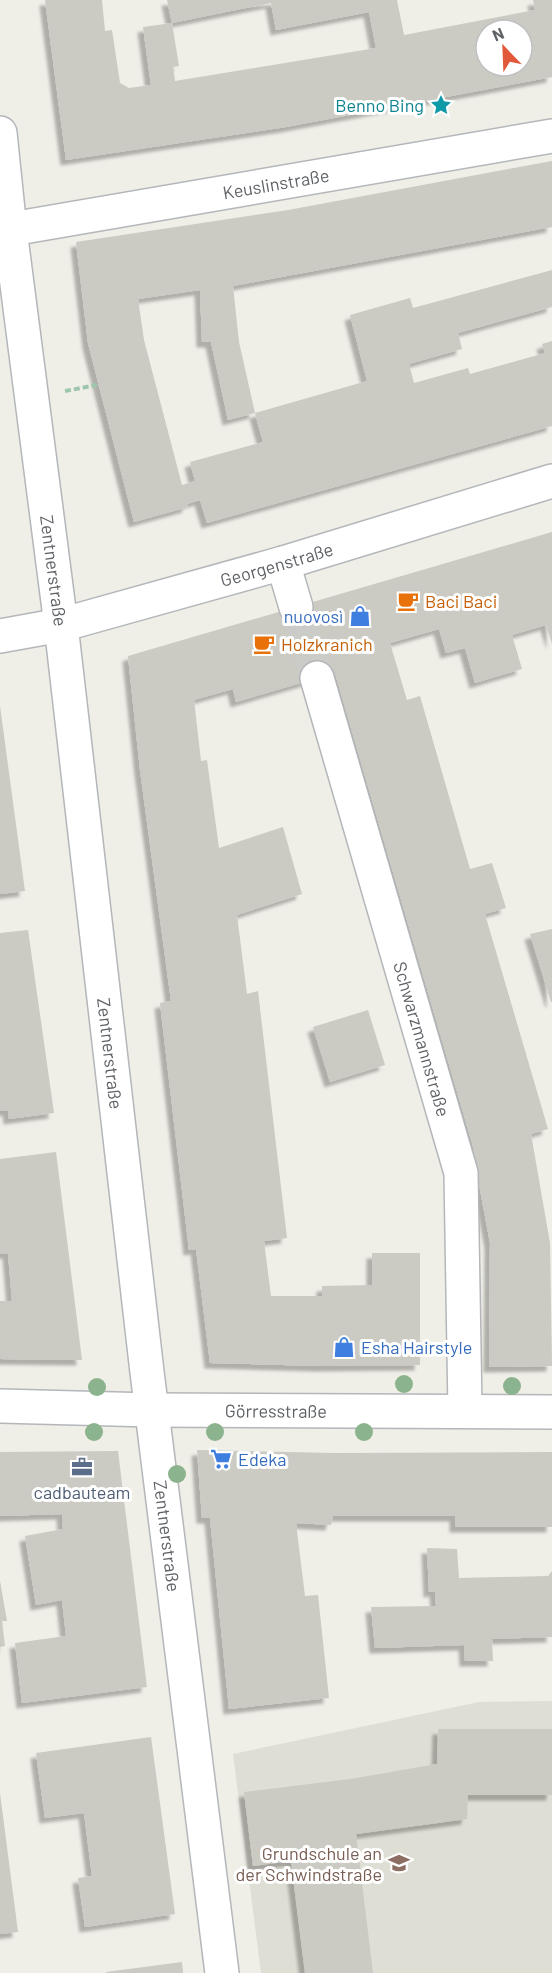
<svg xmlns="http://www.w3.org/2000/svg" width="552" height="1973" font-family="Barlow,sans-serif">
<defs>
<filter id="shadow"><feDropShadow dx="-5.5" dy="5.5" stdDeviation="1.5" flood-color="#0004"/></filter>
</defs>
<rect width="100%" height="100%" fill="#efeee7"/>
<polygon fill="#dfded5" points="552,1701 552,1973 261,1973 233,1754 479,1702"/>
<g fill="#cbcac3" fill-rule="evenodd" filter="url(#shadow)">
<path d="M45,0H102L105,31L112,30L120,83L129,88L151,85L143,27L172,23L179,66L173,67L175,81L376,48L369,12L276,30L271,3L172,23L167,0H397L404,35L535,10L533,0H552V77L286,127L66,160ZM486,30H522V66H486Z"/>
<polygon points="552,161 552,227 233,286 239,342 255,413 228,420 211,342 202,342 200,290 138,299 144,340 182,485 195,481 190,462 263,442 255,413 367,381 350,315 410,298 413,308 552,270 552,307 458,333 462,349 409,364 414,383 468,368 470,374 545,353 542,344 552,341 552,426 207,523 200,500 187,504 188,507 134,522 88,343 76,242 288,210"/>
<polygon points="552,532 552,644 546,625 512,635 522,669 475,683 465,648 446,653 439,629 390,643 407,700 420,696 470,869 492,863 506,908 485,914 548,1129 531,1134 550,1243 552,1366 489,1367 490,1243 473,1152 474,1150 335,673 236,702 233,689 194,700 201,761 207,760 219,848 283,827 302,894 237,915 247,994 258,991 287,1238 264,1241 271,1296 322,1296 322,1286 372,1285 372,1253 420,1253 420,1365 322,1366 210,1363 196,1249 189,1250 160,1003 171,1001 140,770 128,656"/>
<polygon points="0,706 25,891 0,894"/>
<polygon points="552,929 552,1002 551,1002 530,934"/>
<polygon points="28,930 54,1113 9,1119 8,1110 0,1111 0,933"/>
<polygon points="368,1010 385,1065 330,1082 313,1027"/>
<polygon points="56,1152 82,1360 0,1359 0,1301 12,1301 8,1253 0,1254 0,1159"/>
<polygon points="197,1450 333,1453 552,1452 552,1527 455,1527 455,1516 333,1516 331,1525 296,1523 305,1596 318,1595 329,1698 229,1709 210,1518 202,1518"/>
<polygon points="118,1451 147,1687 22,1703 15,1643 66,1636 62,1600 36,1605 25,1536 63,1529 62,1514 0,1516 0,1452"/>
<polygon points="427,1548 457,1549 459,1578 548,1576 552,1571 552,1637 492,1639 493,1661 465,1661 464,1645 375,1648 371,1607 436,1606 435,1591 429,1592"/>
<polygon points="0,1581 7,1621 2,1621 5,1646 0,1647"/>
<polygon points="438,1729 552,1729 552,1795 468,1795 467,1819 356,1834 373,1973 305,1973 291,1861 253,1866 244,1792 350,1779 437,1764"/>
<polygon points="151,1737 175,1914 85,1927 78,1878 92,1876 84,1813 45,1818 36,1753"/>
<polygon points="0,1793 18,1932 0,1934"/>
<polygon points="182,1962 183,1973 106,1973 106,1972"/>
</g>
<g fill="none" stroke-linecap="round" stroke-linejoin="round">
<polyline stroke="#cbcbc7" stroke-width="33" stroke-dasharray="33 16" stroke-linecap="butt" points="296,607 317,678"/>
<defs>
<g id="street">
<path id="s1" d="M0,133L10,230L61,625L147,1372L222,1973"/>
<path id="s2" d="M0,231L552,136"/>
<polyline points="283,563 296,607"/>
<path id="s3" d="M0,636L61,625L283,563L552,481"/>
<path id="s4" d="M317,678L461,1173L465,1410"/>
<path id="s5" d="M0,1406L152,1410L552,1412"/>
</g>
</defs>
<use href="#street" stroke="#b4b6ba" stroke-width="36"/>
<polyline stroke="#9ec6ad" stroke-width="4" stroke-dasharray="6 3" stroke-linecap="butt" points="65,391 97,385"/>
<use href="#street" stroke="#fff" stroke-width="33"/>
</g>
<g fill="#8bb38d">
<circle cx="404" cy="1384" r="9"/>
<circle cx="512" cy="1386" r="9"/>
<circle cx="97" cy="1387" r="9"/>
<circle cx="94" cy="1432" r="9"/>
<circle cx="215" cy="1432" r="9"/>
<circle cx="364" cy="1432" r="9"/>
<circle cx="177" cy="1474" r="9"/>
</g>
<defs>
<symbol id="sight-bare" viewBox="-9 -9 18 18"><path d="M0-6L1.8-2.2L6-1.7L2.9 1.2L3.7 5.4L0 3.3L-3.7 5.4L-2.9 1.2L-6-1.7L-1.8-2.2Z" fill="#0f9aa8" stroke="#fff" stroke-width="2.5" paint-order="stroke"/></symbol>
<symbol id="cafe-bare" viewBox="-9 -9 18 18"><path d="M-5.5-4.5H6V0H3Q3 3.5 0 3.5H-2.5Q-5.5 3.5-5.5 0ZM3-3.2v2h1.7v-2ZM-6 4.5H4V6H-6Z" fill="#e8710a" stroke="#fff" stroke-width="2.5" paint-order="stroke"/></symbol>
<symbol id="shop-bare" viewBox="-9 -9 18 18"><path d="M-5-2.5h2.3a2.7 3.5 0 0 1 5.4 0H5L5.5 6h-11ZM-1.5-2.5h3a1.5 2.3 0 0 0-3 0Z" fill="#3f7fe0" stroke="#fff" stroke-width="2.5" paint-order="stroke"/></symbol>
<symbol id="supermarket-bare" viewBox="-9 -9 18 18"><path d="M-6-5.5h2.5l.6 2H6L4.5 2H-2.5L-4.4-4H-6ZM-1.5 3.2a1.3 1.3 0 1 0 .1 0ZM3 3.2a1.3 1.3 0 1 0 .1 0Z" fill="#3f7fe0" stroke="#fff" stroke-width="2.5" paint-order="stroke"/></symbol>
<symbol id="office-bare" viewBox="-9 -9 18 18"><path d="M-6-3h4V-5.5h4V-3h4V5H-6ZM-1-4.5V-3h2v-1.5ZM-6 0V1H6V0Z" fill="#5c6f8a" stroke="#fff" stroke-width="2.5" paint-order="stroke"/></symbol>
<symbol id="school-bare" viewBox="-9 -9 18 18"><path d="M0-5L7-2L0 1L-7-2ZM-4 1L0 2.5L4 1V4Q0 6-4 4Z" fill="#8d6e63" stroke="#fff" stroke-width="2.5" paint-order="stroke"/></symbol>
</defs>
<g fill-rule="evenodd">
<use href="#sight-bare" x="426" y="90" width="30" height="30"/>
<use href="#cafe-bare" x="393" y="586" width="30" height="30"/>
<use href="#shop-bare" x="345" y="601" width="30" height="30"/>
<use href="#cafe-bare" x="249" y="629" width="30" height="30"/>
<use href="#shop-bare" x="329" y="1332" width="30" height="30"/>
<use href="#supermarket-bare" x="206" y="1444" width="30" height="30"/>
<use href="#office-bare" x="67" y="1452" width="30" height="30"/>
<use href="#school-bare" x="384" y="1848" width="30" height="30"/>
</g>
<g text-anchor="middle" dominant-baseline="central" stroke-width="6" stroke-linejoin="round" paint-order="stroke">
<g font-size="18" fill="#0d838f" stroke="#fff" text-anchor="end">
<text x="424" y="105">Benno Bing</text>
</g>
<g font-size="18" fill="#5e6166" stroke="#fff">
<text stroke="none"><textPath href="#s2" startOffset="280">Keuslinstraße</textPath></text>
<text stroke="none"><textPath href="#s3" startOffset="286">Georgenstraße</textPath></text>
<text stroke="none"><textPath href="#s1" startOffset="441">Zentnerstraße</textPath></text>
<text stroke="none"><textPath href="#s4" startOffset="376">Schwarzmannstraße</textPath></text>
<text stroke="none"><textPath href="#s1" startOffset="927">Zentnerstraße</textPath></text>
<text stroke="none"><textPath href="#s5" startOffset="276">Görresstraße</textPath></text>
<text stroke="none"><textPath href="#s1" startOffset="1413">Zentnerstraße</textPath></text>
</g>
<g font-size="18" fill="#c56008" stroke="#fff" text-anchor="start">
<text x="425" y="601">Baci Baci</text>
<text x="281" y="644">Holzkranich</text>
</g>
<g font-size="18" fill="#366cbe" stroke="#fff" text-anchor="start">
<text x="343" y="616" text-anchor="end">nuovosì</text>
<text x="361" y="1347">Esha Hairstyle</text>
<text x="238" y="1459">Edeka</text>
</g>
<g font-size="18" fill="#4e5e75" stroke="#fff">
<text x="82" y="1492">cadbauteam</text>
</g>
<g font-size="18" fill="#785e54" stroke="#fff" text-anchor="end">
<text x="382" y="1853">Grundschule an<tspan x="382" dy="21">der Schwindstraße</tspan></text>
</g>
</g>
<g transform="translate(504 48) rotate(337)"><circle r="28" fill="#ffffff" stroke="#bfc0c2" stroke-width="1.5"/>
<path d="M0-4.5L10 22L0 15L-10 22Z" fill="#e1583b"/>
<text y="-9" font-size="16" font-weight="bold" text-anchor="middle" fill="#5e6166">N</text>
</g>
</svg>
